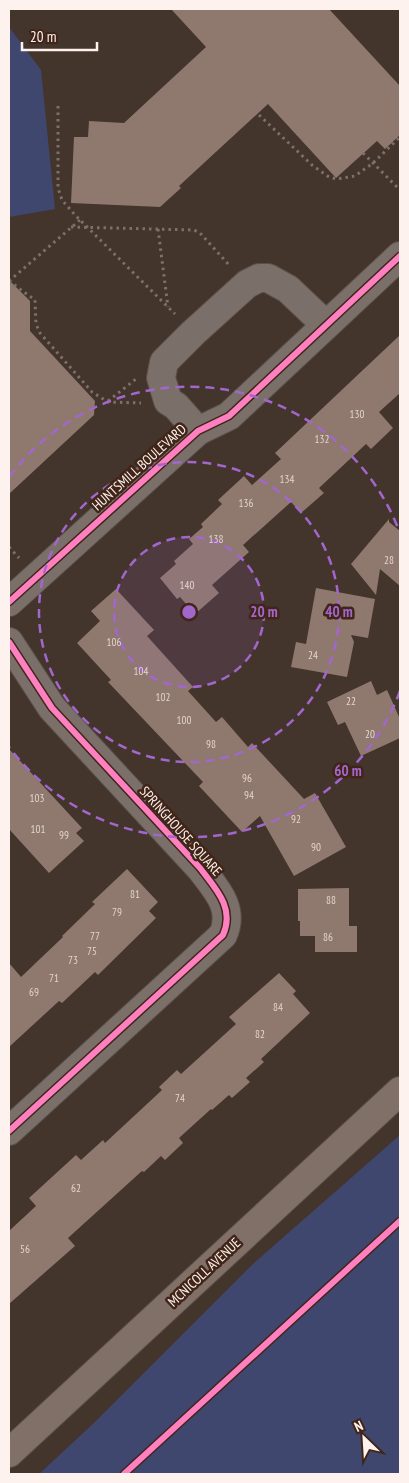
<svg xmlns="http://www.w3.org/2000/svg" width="409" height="1483" font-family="'PT Sans Narrow',sans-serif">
<rect width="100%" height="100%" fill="#43342c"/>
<g fill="#40476e">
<polygon points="9,27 41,70 55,209 9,217"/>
<polygon points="400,1135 400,1474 39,1474 95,1422 253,1264"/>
</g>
<g fill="#8f786d">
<polygon points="171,9 329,9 400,86 400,135 385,149 377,141 336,178 268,104 179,186 181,188 160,207 71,203 74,137 88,137 89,121 124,123 206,47"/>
<polygon points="9,280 30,301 30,331 95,401 94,415 9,494"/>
<polygon points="400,335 400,393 379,412 393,428 371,449 366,444 319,488 324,493 301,513 291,502 243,545 249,552 212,585 219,593 195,614 180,597 177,599 160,578 176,564 174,561 193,544 189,539 203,527 201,524 222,504 218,500 244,476 252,485 281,459 275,453"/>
<polygon points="389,519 389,522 400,531 400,586 380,569 376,595 351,564"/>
<polygon points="316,588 375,599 368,638 351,635 354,642 347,677 291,667 296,642 306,644"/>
<polygon points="116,589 154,630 147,636 193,687 188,691 216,722 222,717 248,747 252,743 304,799 315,793 346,847 294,876 260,816 242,832 199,786 203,782 108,682 111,680 77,643 100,621 91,611"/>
<polygon points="371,681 377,695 387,690 400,719 400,738 361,756 345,722 338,725 327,702"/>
<polygon points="9,749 82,828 76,833 84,841 49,873 9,829"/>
<polygon points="127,869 158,902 149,911 156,918 98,975 95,972 62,1003 59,1001 9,1047 9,963 21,977 63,937 62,936 95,904 92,902"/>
<polygon points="349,888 349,926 357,926 357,952 315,952 315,936 300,936 300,921 298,921 298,889"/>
<polygon points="279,973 296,991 293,994 310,1013 261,1059 264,1062 246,1078 250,1082 232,1098 229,1095 212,1110 211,1109 179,1138 183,1143 165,1160 161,1156 144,1172 142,1171 68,1238 75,1246 9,1304 9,1231 36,1206 29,1198 76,1155 81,1160 103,1140 105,1143 162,1090 159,1087 177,1070 181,1074 236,1024 229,1017"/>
</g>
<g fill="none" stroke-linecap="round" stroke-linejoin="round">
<defs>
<g id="minor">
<polyline points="198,431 176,406 168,401 161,378 164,362 193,333 247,284 259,278 268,278 288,289 326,325"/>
<polyline points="9,602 198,431 229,416 400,256"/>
<path d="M9,642L52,708L200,868C216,889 235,908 223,935L9,1131"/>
</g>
<polyline id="major" points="9,1453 400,1091"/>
</defs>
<use href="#minor" stroke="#5b5049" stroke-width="30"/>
<use href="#major" stroke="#5b5049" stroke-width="30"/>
<g stroke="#7c706b" stroke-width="3" stroke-dasharray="2.5 4" stroke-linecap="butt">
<polyline points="58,106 58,188 62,200 75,215 175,314"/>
<polyline points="259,115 312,165 329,177 337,179 355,176 373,163 400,137"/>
<polyline points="363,153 400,190"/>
<polyline points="71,227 194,230 200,233 230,266"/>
<polyline points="158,229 168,307"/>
<polyline points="9,281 35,300 36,324 40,333 92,392 108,402 141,403"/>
<polyline points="9,281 80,220"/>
<polyline points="108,401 136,379"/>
<polyline points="9,547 19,558"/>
</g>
<use href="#minor" stroke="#7b7069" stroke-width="28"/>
<use href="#major" stroke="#807068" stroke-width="28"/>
<defs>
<g id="cycleway">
<polyline points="9,602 198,431 229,416 400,256"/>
<path d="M9,642L52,708L200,868C216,889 235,908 223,935L9,1131"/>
<polyline points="124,1474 400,1221"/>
</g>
</defs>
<use href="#cycleway" stroke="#412519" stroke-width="9"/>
<use href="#cycleway" stroke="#ff80c0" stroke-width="6"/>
</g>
<circle cx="189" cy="612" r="75" fill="#a267cd" fill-opacity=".12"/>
<g fill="none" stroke="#a267cd" stroke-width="2.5" stroke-dasharray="9 6">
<circle cx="189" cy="612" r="75"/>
<circle cx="189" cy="612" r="150"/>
<path d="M400 691A225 225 0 0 1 9 747M9 477A225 225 0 0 1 400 533"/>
</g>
<g text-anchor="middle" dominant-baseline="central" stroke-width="5" stroke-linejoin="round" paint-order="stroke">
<g font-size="11" fill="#e2d4cd">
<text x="357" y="414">130</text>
<text x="322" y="439">132</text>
<text x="287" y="479">134</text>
<text x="246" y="503">136</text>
<text x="216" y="539">138</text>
<text x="389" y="560">28</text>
<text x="187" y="585">140</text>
<text x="114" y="642">106</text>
<text x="313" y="655">24</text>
<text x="141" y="671">104</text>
<text x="163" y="697">102</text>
<text x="351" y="701">22</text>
<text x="184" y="720">100</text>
<text x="370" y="734">20</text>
<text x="211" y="744">98</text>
<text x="247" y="778">96</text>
<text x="249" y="795">94</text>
<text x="37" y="798">103</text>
<text x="296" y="819">92</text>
<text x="38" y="829">101</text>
<text x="64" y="835">99</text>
<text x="316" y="847">90</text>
<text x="135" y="894">81</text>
<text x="331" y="900">88</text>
<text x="117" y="912">79</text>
<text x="95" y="936">77</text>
<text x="328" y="937">86</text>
<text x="92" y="951">75</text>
<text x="73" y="960">73</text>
<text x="54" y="978">71</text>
<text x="34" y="992">69</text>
<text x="278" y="1007">84</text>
<text x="260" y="1034">82</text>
<text x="180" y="1098">74</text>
<text x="76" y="1188">62</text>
<text x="25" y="1249">56</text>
</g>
<g font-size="14" fill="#fdf2ed" stroke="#412519">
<text transform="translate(139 467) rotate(-42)">HUNTSMILL BOULEVARD</text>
<text transform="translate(181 831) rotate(48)">SPRINGHOUSE SQUARE</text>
<text transform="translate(204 1272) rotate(-43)">MCNICOLL AVENUE</text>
</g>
</g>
<circle cx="189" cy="612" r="8" fill="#a267cd" stroke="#412519" stroke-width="2.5"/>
<g font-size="15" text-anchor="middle" font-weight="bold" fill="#a267cd" stroke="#412519" stroke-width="5" stroke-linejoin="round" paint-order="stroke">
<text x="264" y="617">20 m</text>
<text x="339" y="617">40 m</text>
<text x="348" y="776">60 m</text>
</g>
<rect width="409" height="1483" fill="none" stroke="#fdf2ed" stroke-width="20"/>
<g transform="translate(364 1438) rotate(335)" stroke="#412519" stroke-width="4" paint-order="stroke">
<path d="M0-4L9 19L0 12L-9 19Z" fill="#fdf2ed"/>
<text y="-8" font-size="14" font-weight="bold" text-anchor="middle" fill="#fdf2ed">N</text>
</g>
<path d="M22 42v8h75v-8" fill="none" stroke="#fdf2ed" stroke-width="2.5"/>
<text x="30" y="42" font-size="15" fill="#fdf2ed" stroke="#412519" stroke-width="4" paint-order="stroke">20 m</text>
</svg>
